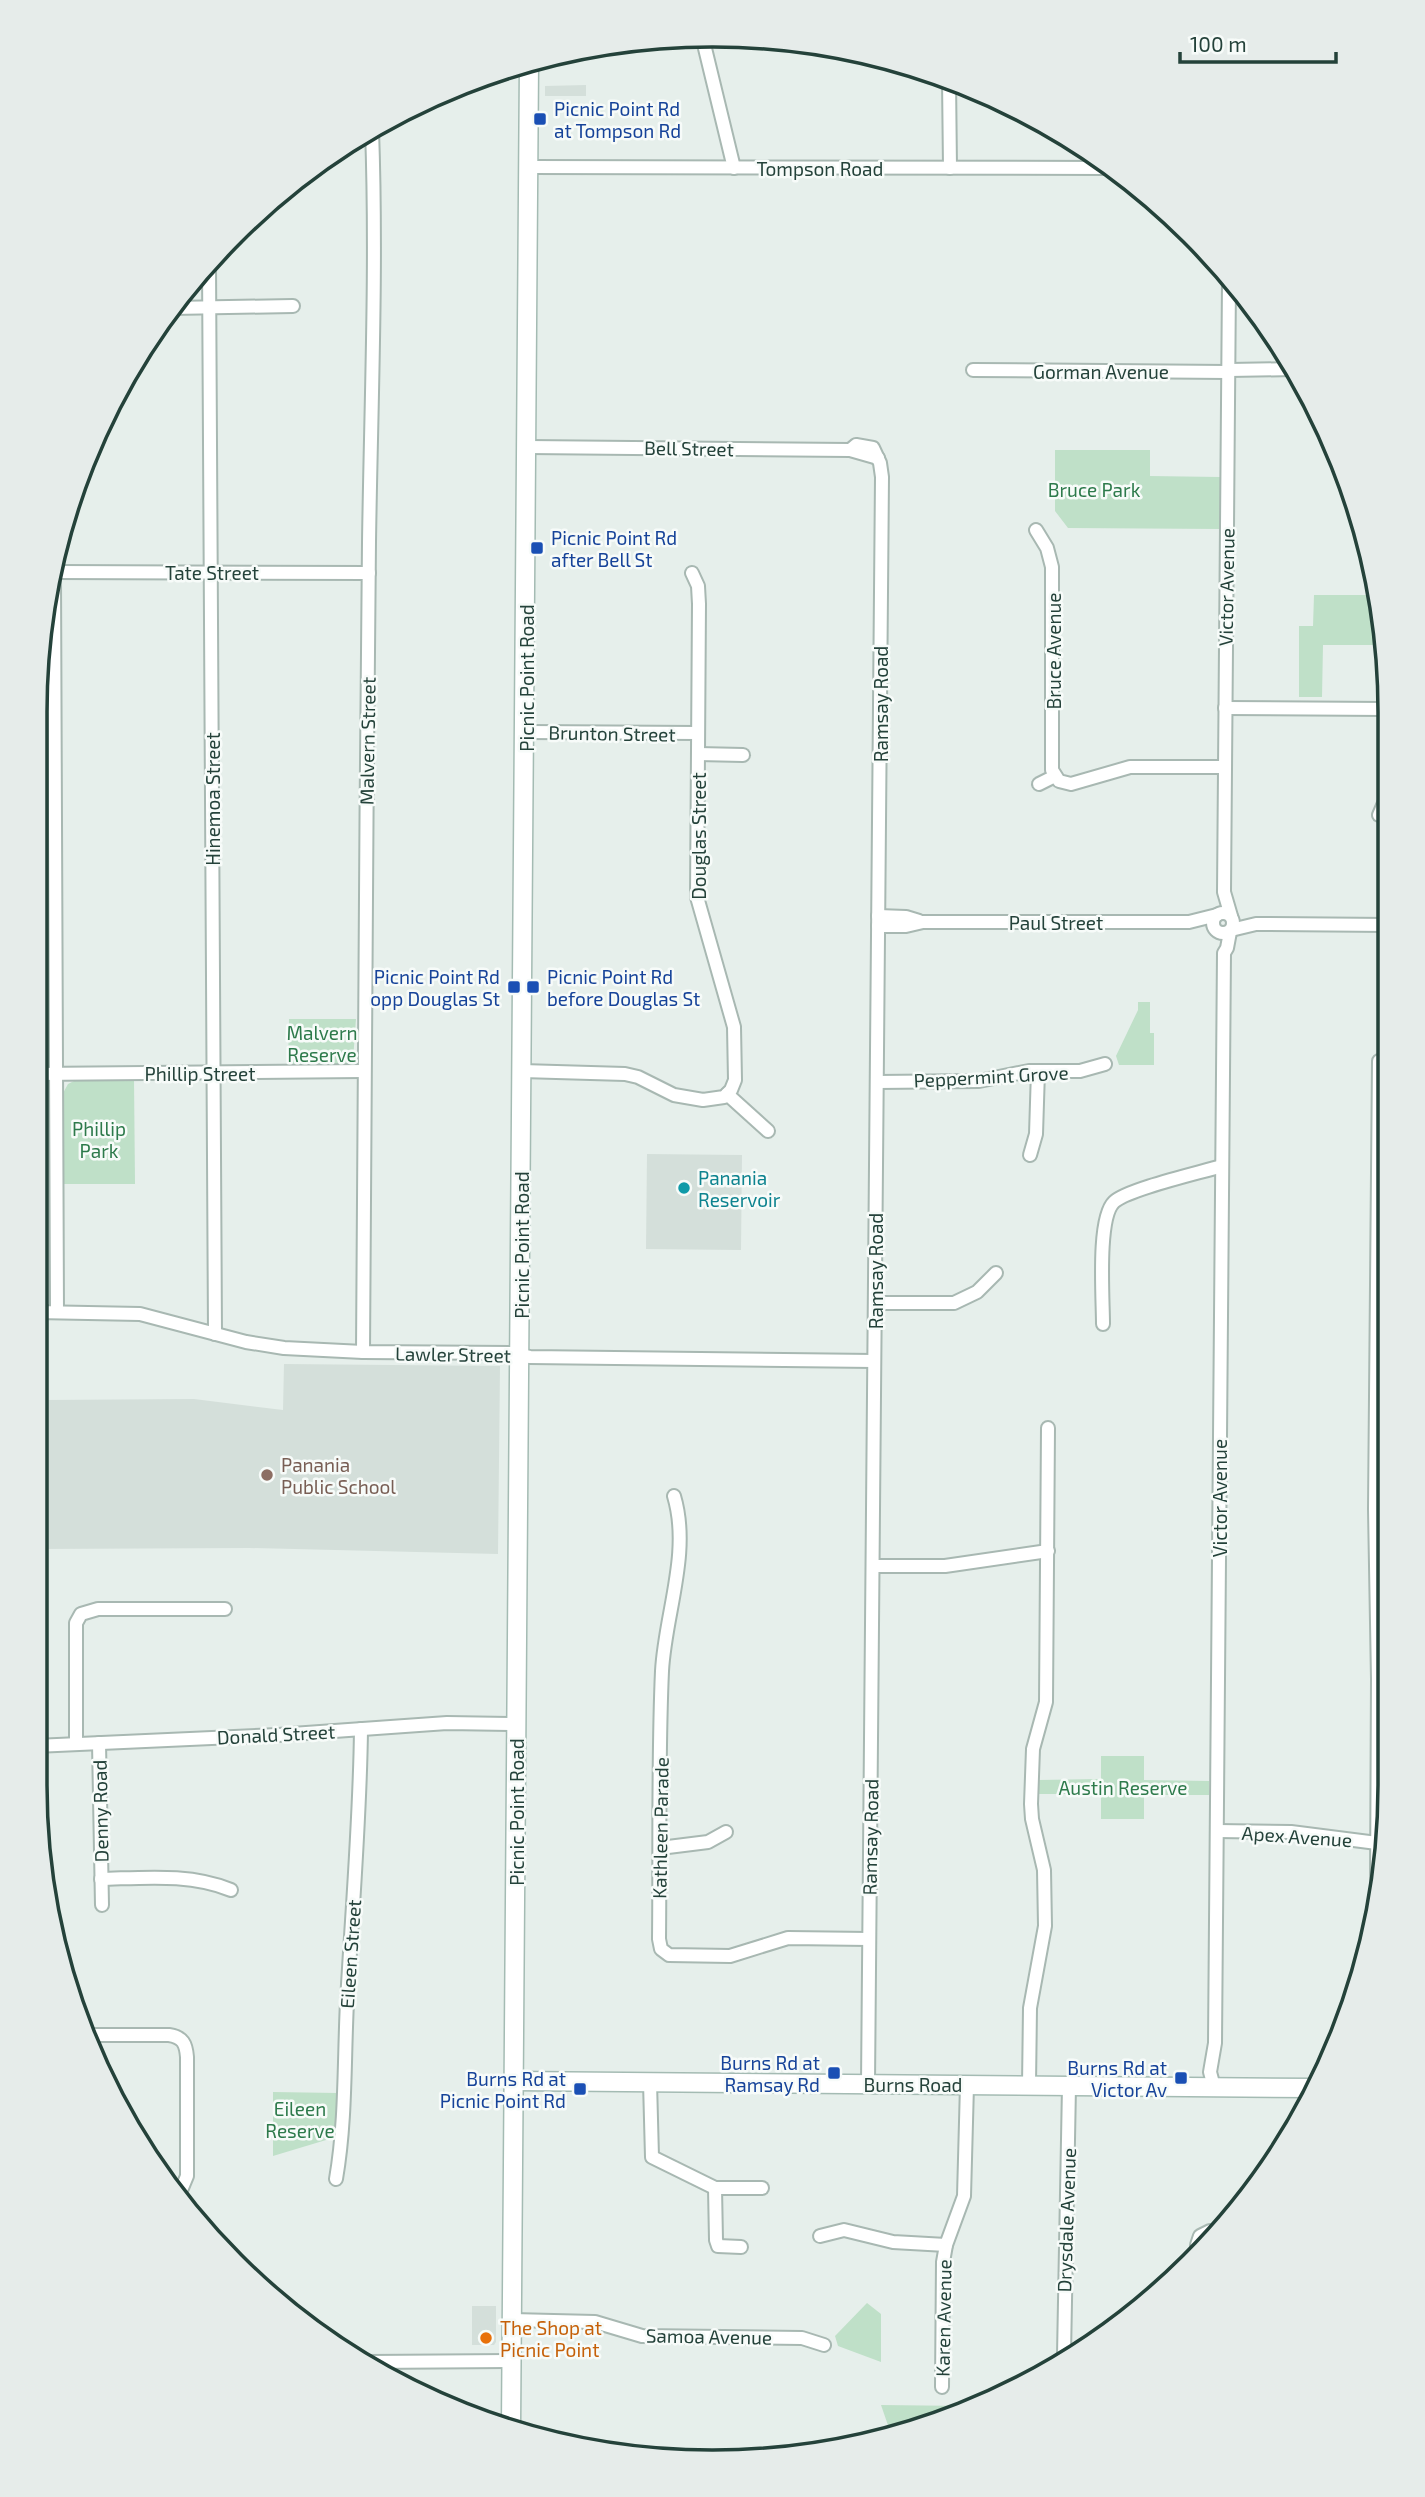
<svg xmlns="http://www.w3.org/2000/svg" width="1425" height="2497" font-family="'Exo 2',sans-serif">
<rect width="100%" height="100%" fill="#e6efeb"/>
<g fill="#d4dfda">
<polygon points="586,85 586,96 545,96 545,86"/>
<polygon points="647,1154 742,1155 741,1250 646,1249"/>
<polygon points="284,1364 500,1366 498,1554 249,1548 35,1549 35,1416 44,1416 44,1400 194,1399 283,1410"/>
<polygon points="472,2306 496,2306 496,2342 494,2345 472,2345"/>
</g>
<g fill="#bfe0c8">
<polygon points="1055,450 1150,450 1150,476 1220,477 1220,529 1068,528 1055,511"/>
<polygon points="1314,595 1374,595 1375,645 1323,645 1322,697 1299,697 1299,626 1313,626"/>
<polygon points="1138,1002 1150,1002 1150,1033 1154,1033 1154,1065 1119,1065 1116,1056 1138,1010"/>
<polygon points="289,1019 356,1019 353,1060 345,1066 288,1066"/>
<polygon points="134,1079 135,1184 63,1184 62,1095 68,1084 76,1080"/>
<polygon points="1383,1632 1389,1632 1389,1718 1384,1718"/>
<polygon points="1101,1756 1144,1756 1144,1780 1209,1781 1209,1795 1144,1795 1144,1819 1101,1819 1101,1794 1037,1794 1038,1780 1101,1779"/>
<polygon points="273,2092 338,2093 336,2137 273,2156"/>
<polygon points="867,2303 881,2314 881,2362 838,2346 835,2336"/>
<polygon points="881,2405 968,2406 931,2426 891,2434"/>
</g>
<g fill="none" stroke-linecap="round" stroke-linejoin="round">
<defs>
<g id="street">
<polyline points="702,36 734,168"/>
<polyline points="949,80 950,168"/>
<polyline points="530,167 1111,168"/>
<polyline points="209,264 215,1334"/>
<polyline points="1229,282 1224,892 1231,916"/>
<polyline points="173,308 293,306"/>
<polyline points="973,370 1228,372"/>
<polyline points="1229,370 1295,369"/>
<polyline points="528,447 850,450 878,458"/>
<polyline points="850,450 856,445 873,448 880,463 882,477 868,2084"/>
<polyline points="1036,530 1047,548 1052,567 1052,770 1059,781 1071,784 1130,767 1224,767"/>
<polyline points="56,572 369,573"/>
<polyline points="54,578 57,1312"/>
<polyline points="1225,708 1386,709"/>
<polyline points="525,732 698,733"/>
<polyline points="698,754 743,755"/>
<polyline points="1039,784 1055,776"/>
<polyline points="1379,815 1385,801 1387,660"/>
<circle cx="1223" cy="923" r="10"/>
<polyline points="878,916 906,917 919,921"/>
<polyline points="878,926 906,926 923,922 1189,922 1217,915"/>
<polyline points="1231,930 1256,924 1389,925"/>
<polyline points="522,1071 625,1074 638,1077 674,1095 703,1100 724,1097 731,1090 735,1080 734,1027 697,897 699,604 698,586 692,573"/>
<polyline points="36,1074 363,1071"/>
<polyline points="877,1082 979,1081 1029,1071 1080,1071 1105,1064"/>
<polyline points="727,1094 768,1131"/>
<polyline points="1030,1155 1036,1134 1038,1071"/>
<polyline points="875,1303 954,1303 977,1292 996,1273"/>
<polyline points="36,1312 140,1314 246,1342 284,1348 363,1352 510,1353 530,1357 874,1361"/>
<path d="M1103,1324C1103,1298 1097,1218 1114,1202C1128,1189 1199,1173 1222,1166"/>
<path d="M363,1352C363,1082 367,812 369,542C371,404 377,267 372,130"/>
<path d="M674,1496C691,1553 665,1614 662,1671C658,1760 660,1849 659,1939L661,1949L669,1955L730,1956L788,1938L869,1939"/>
<polyline points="873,1566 945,1566 1048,1551"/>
<polyline points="99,1743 102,1905"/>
<polyline points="76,1744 76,1623 81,1614 98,1609 225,1609"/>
<polyline points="35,1746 278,1735 447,1723 517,1724"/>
<polyline points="1217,1831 1291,1832 1377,1843"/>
<polyline points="660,1848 708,1842 726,1832"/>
<path d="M101,1879C144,1878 190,1873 231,1890"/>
<polyline points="1377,1889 1378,1679 1375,1509 1379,1061"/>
<path d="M88,2035H169C183,2037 186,2044 187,2057V2176L182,2188L172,2192"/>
<polyline points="650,2082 652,2157 715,2188 716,2240 718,2246 741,2247"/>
<polyline points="1029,2085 1030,2008 1045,1926 1044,1870 1032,1819 1031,1804 1033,1749 1046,1702 1048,1428"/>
<polyline points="1214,2087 1210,2072 1215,2043 1224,953 1227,948 1230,932"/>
<path d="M336,2179C346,2121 344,2061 347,2002C352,1911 360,1821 361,1729"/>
<polyline points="715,2188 762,2188"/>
<polyline points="820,2236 844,2230 893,2242 946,2245"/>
<polyline points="1197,2245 1200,2236 1210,2231"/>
<polyline points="512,2320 595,2322 642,2336 802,2338 824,2345"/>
<polyline points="1064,2355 1069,2086"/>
<polyline points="367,2362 512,2361"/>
<polyline points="942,2387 943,2262 946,2245 964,2196 967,2085"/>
</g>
<g id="secondary">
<polyline points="514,2081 1312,2088"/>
<polyline points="511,2427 529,63"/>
</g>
</defs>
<use href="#street" stroke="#a8b8b2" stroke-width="16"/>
<use href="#secondary" stroke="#a4bbb3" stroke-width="21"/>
<use href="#street" stroke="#fff" stroke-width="12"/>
<use href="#secondary" stroke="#fff" stroke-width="18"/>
</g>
<g fill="#1a4fb4" stroke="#f7fbf9" stroke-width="2.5">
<rect x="533" y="112" width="14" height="14" rx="3.5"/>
<rect x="530" y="541" width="14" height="14" rx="3.5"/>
<rect x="507" y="980" width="14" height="14" rx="3.5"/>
<rect x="526" y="980" width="14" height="14" rx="3.5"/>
<rect x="827" y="2066" width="14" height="14" rx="3.5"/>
<rect x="1174" y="2071" width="14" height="14" rx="3.5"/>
<rect x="573" y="2082" width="14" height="14" rx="3.5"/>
</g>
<circle fill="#0f9aa8" stroke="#f7fbf9" stroke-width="2.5" cx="684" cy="1188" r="7"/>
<circle fill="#8d6e63" stroke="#f7fbf9" stroke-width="2.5" cx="267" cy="1475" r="7"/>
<circle fill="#e8710a" stroke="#f7fbf9" stroke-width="2.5" cx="486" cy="2338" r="7"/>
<g text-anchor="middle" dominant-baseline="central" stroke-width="5" stroke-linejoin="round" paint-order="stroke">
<g font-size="19" fill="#164399" stroke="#f7fbf9" text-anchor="end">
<text x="554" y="108" text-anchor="start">Picnic Point Rd<tspan x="554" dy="22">at Tompson Rd</tspan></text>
<text x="551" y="537" text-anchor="start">Picnic Point Rd<tspan x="551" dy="22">after Bell St</tspan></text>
<text x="500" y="976">Picnic Point Rd<tspan x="500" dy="22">opp Douglas St</tspan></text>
<text x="547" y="976" text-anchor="start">Picnic Point Rd<tspan x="547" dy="22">before Douglas St</tspan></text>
<text x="820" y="2062">Burns Rd at<tspan x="820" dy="22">Ramsay Rd</tspan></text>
<text x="1167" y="2067">Burns Rd at<tspan x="1167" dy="22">Victor Av</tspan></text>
<text x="566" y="2078">Burns Rd at<tspan x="566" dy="22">Picnic Point Rd</tspan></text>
</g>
<g font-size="19" fill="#24423a" stroke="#f7fbf9">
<text x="820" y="168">Tompson Road</text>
<text x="1101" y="371">Gorman Avenue</text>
<text transform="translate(689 448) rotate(1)">Bell Street</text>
<text x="212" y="572">Tate Street</text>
<text transform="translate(1226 587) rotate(-89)">Victor Avenue</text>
<text transform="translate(1053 651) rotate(-90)">Bruce Avenue</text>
<text transform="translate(526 678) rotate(-90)">Picnic Point Road</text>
<text transform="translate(880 704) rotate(-90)">Ramsay Road</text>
<text transform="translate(612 733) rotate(1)">Brunton Street</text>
<text transform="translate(367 741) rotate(-89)">Malvern Street</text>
<text transform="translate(212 799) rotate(-90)">Hinemoa Street</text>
<text transform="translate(698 836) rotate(-90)">Douglas Street</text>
<text x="1056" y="922">Paul Street</text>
<text x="200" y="1073">Phillip Street</text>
<text transform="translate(991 1076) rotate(-3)">Peppermint Grove</text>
<text transform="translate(521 1245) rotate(-90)">Picnic Point Road</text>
<text transform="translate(875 1271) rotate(-90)">Ramsay Road</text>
<text transform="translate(453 1354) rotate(1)">Lawler Street</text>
<text transform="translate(1219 1498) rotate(-90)">Victor Avenue</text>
<text transform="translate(276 1734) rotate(-3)">Donald Street</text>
<text transform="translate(100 1811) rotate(-91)">Denny Road</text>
<text transform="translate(516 1812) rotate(-90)">Picnic Point Road</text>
<text transform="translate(660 1828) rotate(-89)">Kathleen Parade</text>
<text transform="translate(1297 1836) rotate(4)">Apex Avenue</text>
<text transform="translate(870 1837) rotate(-89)">Ramsay Road</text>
<text transform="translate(350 1954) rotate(-86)">Eileen Street</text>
<text x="913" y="2084">Burns Road</text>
<text transform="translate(1066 2220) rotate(-88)">Drysdale Avenue</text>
<text transform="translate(943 2318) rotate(-89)">Karen Avenue</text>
<text transform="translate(709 2336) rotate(1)">Samoa Avenue</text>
</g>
<g font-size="19" fill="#2d7a4b" stroke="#f7fbf9">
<text x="1094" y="489">Bruce Park</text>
<text x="322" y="1032">Malvern<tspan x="322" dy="22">Reserve</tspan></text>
<text x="99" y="1128">Phillip<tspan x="99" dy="22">Park</tspan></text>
<text x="1123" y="1787">Austin Reserve</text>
<text x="300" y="2108">Eileen<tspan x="300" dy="22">Reserve</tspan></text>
</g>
<g font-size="19" fill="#0d838f" stroke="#f7fbf9" text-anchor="start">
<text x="698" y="1177">Panania<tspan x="698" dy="22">Reservoir</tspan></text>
</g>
<g font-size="19" fill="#785e54" stroke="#f7fbf9" text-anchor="start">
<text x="281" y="1464">Panania<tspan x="281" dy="22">Public School</tspan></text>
</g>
<g font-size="19" fill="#c56008" stroke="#f7fbf9" text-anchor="start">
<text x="500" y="2327">The Shop at<tspan x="500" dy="22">Picnic Point</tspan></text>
</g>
</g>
<path d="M0 0H1425V2497H0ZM712 47H713A665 665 0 0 1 1378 712V1785A665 665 0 0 1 713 2450H712A665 665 0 0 1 47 1785V712A665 665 0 0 1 712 47Z" fill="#e6ecea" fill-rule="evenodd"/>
<path fill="none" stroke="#24423a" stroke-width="3.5" d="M712 47H713A665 665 0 0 1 1378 712V1785A665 665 0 0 1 713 2450H712A665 665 0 0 1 47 1785V712A665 665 0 0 1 712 47Z"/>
<path d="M1180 52v10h156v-10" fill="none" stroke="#24423a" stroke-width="3.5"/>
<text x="1190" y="52" font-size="21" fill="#24423a" stroke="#f7fbf9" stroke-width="5" paint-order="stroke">100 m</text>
</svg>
